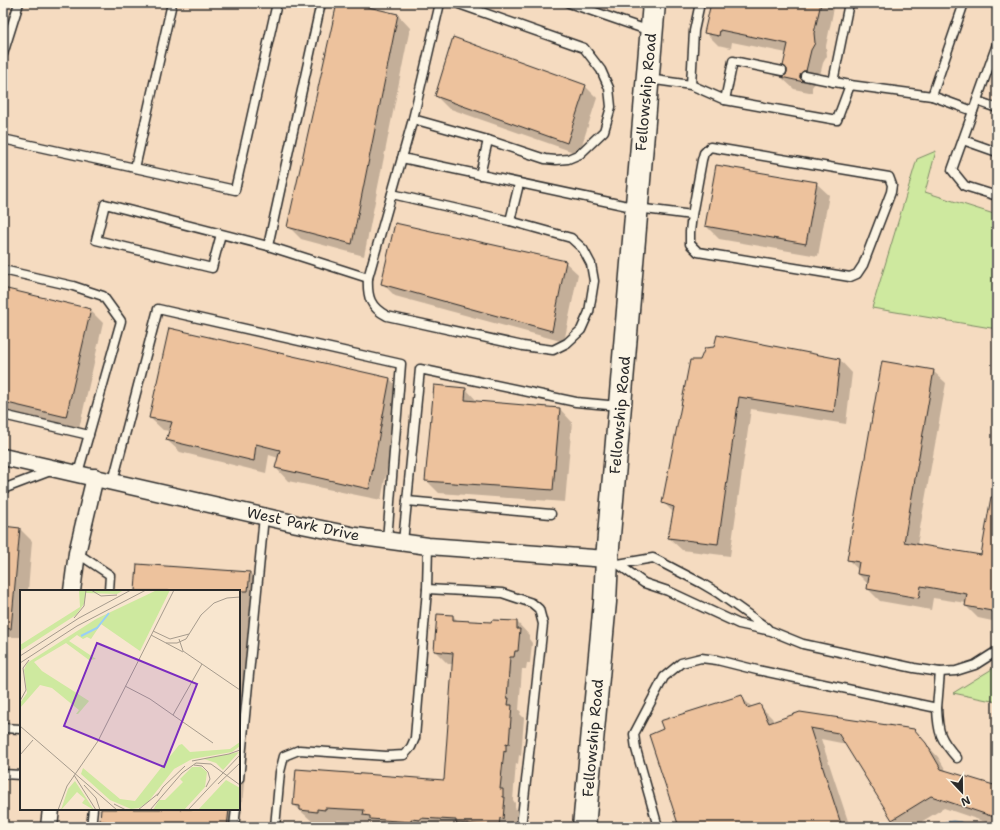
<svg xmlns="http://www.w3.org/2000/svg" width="1000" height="830" font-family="'Shantell Sans',sans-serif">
<rect width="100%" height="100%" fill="#f8e6cf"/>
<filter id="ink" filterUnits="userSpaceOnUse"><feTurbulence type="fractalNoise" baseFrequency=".025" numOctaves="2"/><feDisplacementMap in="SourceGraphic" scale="8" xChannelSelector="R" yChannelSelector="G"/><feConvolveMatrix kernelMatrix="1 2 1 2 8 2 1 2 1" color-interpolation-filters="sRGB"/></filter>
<g filter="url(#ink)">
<path fill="#f5dbc0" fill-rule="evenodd" d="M3,3H997V827H3ZM21,591H239V809H21Z"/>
<g fill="#cee99f" stroke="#7c8a65">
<polygon points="936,151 925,192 997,215 997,329 872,308 917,159"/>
<polygon points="997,666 997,702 953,693"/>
</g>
<polygon fill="#99cef7" stroke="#6d8da5" points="953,821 961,822 967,827 940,827 945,822"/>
<g fill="#0003">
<polygon points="338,3 346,3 398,15 410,28 364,256 301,239 288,226"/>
<polygon points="712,3 835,3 826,46 827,56 823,63 818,83 815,83 812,87 812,92 814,93 794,89 782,78 787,76 788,73 787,53 732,42 731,48 718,45 706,33"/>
<polygon points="585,86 597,98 579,154 448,108 436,96"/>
<polygon points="816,183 829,195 818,256 719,239 706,226"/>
<polygon points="565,262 578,274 564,342 395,296 382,283"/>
<polygon points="3,290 90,310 103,323 79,429 3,411"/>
<polygon points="715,348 840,360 852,373 846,424 751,409 730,556 682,550 669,538 674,513 664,503 700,361"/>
<polygon points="933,371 946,383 917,545 982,556 997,469 997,622 978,618 966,606 966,603 933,598 931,610 880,601 868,589 869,585 858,574 859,570 848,560"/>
<polygon points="390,379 402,392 381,500 288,481 276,468 279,458 269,455 266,473 180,452 167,440 170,431 163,430 150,418"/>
<polygon points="466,389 478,402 560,409 572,422 565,502 439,493 426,480"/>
<polygon points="3,527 20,529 32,541 28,591 21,591 21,637 5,637 3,635"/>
<polygon points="250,573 262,585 240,827 108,827 101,821 102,809 239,809 239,591 136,591"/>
<polygon points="438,615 453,616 458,621 492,623 517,622 529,635 529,639 532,643 530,663 527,663 526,669 522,669 519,710 521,712 520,714 524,718 521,756 519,755 518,764 516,763 513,800 515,803 515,808 517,810 515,827 376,827 371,822 337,820 337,822 329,821 329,823 313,822 294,805 445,781 454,664 448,664 435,651"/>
<polygon points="741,697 752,707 759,705 772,718 774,722 913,730 938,757 947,772 997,787 997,826 944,808 913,827 901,827 893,819 846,744 821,739 850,827 680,827"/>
</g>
<g fill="#edc29d" stroke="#2b2b2b">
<polygon points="337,3 351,3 398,14 352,244 287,227"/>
<polygon points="711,3 821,3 814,33 815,43 811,50 806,71 803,71 800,75 800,78 804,82 781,77 786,75 787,72 787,69 783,66 788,44 720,30 719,36 704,33"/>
<polygon points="453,37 586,85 567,143 435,96"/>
<polygon points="716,165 817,182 806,244 705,226"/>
<polygon points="395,223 566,261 552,331 381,284"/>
<polygon points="3,288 91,309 66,417 3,402"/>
<polygon points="169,328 390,378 369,489 275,468 280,450 256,444 254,461 166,440 172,422 149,418"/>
<polygon points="717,335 840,359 834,412 739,397 718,544 668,538 674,507 662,503 690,360 700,360 705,348 714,347"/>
<polygon points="882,361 934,370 904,542 981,555 991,497 997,497 997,612 965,606 967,594 921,586 919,598 867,589 869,576 857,574 859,562 847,560"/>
<polygon points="434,385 466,388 465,400 560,408 553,490 425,481"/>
<polygon points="3,526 20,528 11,629 3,628"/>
<polygon points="137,564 250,572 248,591 135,591"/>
<polygon points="437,614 453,615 453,620 491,622 492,620 517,621 517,629 520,629 518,651 515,651 514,657 510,657 507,698 509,698 508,705 512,705 509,744 506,743 506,752 504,751 500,789 503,789 503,797 505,797 503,819 500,818 499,826 456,823 456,820 420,818 420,820 411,819 411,822 370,819 370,816 363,815 364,810 325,808 325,810 317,809 317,812 300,810 300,806 293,805 296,769 444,780 453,653 434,651"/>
<polygon points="742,695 747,708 760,704 769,723 800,712 914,729 926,743 941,769 997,786 997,818 931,796 892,820 838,733 810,728 842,827 679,827 649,735 663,729 660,721"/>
<polygon points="101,809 229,809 227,827 113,827 114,822 100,821"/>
</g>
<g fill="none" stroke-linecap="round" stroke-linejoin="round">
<defs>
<g id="lane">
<polyline points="321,3 268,246 368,278 402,158"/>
<polyline points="440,3 413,119 402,158 637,208 692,215"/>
<polyline points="569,3 650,31"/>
<polyline points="997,44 952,170 965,186 997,196"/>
<polyline points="3,54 19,3"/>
<polyline points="805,76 850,85"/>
<polyline points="648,79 691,85 725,100 837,120 850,85 932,96 964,3"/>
<polyline points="833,82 849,3"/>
<polyline points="691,85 694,31 700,3"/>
<polyline points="932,96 973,111"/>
<polyline points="725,100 733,61 782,71"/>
<polyline points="977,101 997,108"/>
<polyline points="413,119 488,140 545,159 556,160 568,159 580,154 604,131 611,107 609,88 601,70 584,48 456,3"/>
<polyline points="3,139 235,190 277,3"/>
<polyline points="963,140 997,152"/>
<polygon points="710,147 889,177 892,185 891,192 863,265 857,274 850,277 698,252 690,244 690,232 692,215 702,160 704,153"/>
<polyline points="135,168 172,3"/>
<polyline points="480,175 488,140"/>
<polyline points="392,194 510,221 519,184"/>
<polyline points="221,234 212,268 96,240 105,204 268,246"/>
<polyline points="3,270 73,286 103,296 121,321 78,473"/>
<path d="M368,278C367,297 370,307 387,316L523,346L553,350L567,343L581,330L589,312L594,281L591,264L583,249L571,238L510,221"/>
<polyline points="3,415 89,435"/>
<polyline points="113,481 158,309 401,364 387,540"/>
<polyline points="3,489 53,470"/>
<polyline points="407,501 551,514"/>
<polyline points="403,542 420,369 576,402 619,406"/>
<polyline points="77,553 110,575 109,591"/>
<polyline points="609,559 618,564 644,583 668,591 739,624 771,631 803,644 914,668 940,672 956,671 975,665 997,651"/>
<polyline points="618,564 653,558 701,583 718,593 767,628"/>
<polyline points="427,589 502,593 532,603 539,609 543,624 521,827"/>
<polyline points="937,708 940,672"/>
<polyline points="3,728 21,729"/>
<polyline points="3,774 21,775"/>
<polyline points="239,779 264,516"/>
<polyline points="91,827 93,809"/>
<polyline points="234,827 236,809"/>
<polyline points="275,827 280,772 284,756 299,750 386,756 404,755 411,747 415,738 427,589 428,546"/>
<path d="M658,827L636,749L634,734L664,677L681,663L701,658L717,660L757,670L937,708C938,733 940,739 957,758"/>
</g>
<g id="street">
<polyline points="3,457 297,524 356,536 428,546 607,559"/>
<polyline points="72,591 77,553 95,477"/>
<polyline points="49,827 51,809"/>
</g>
<polyline id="secondary" points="584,827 605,602 607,559 654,3"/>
</defs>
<use href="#lane" stroke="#2b2b2b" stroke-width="11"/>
<use href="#street" stroke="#2b2b2b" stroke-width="19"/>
<use href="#secondary" stroke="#2b2b2b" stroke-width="25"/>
<use href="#lane" stroke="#fcf5e5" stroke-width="8"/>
<use href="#street" stroke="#fcf5e5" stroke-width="16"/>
<use href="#secondary" stroke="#fcf5e5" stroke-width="22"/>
</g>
</g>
<g text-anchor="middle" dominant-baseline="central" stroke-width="3" stroke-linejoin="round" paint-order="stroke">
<g font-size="15" fill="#2b2b2b" stroke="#fcf5e5">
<text transform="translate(646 92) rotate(-85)">Fellowship Road</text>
<text transform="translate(620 415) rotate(-85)">Fellowship Road</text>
<text transform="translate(303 524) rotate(12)">West Park Drive</text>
<text transform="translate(593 738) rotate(-85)">Fellowship Road</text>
</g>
</g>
<g transform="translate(20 590)">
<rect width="220" height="220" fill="#f8e6cf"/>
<path d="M59,0H104L97,4L66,3L64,14L56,25L0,61V55L60,17ZM137,0H150L120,61L81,34L71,49L67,47L63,49L57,45L49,51L76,69L69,70L46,53L14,72L22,81L69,111L58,124H56L59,120L32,98L20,95L0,118V113L7,103L4,80L7,73L76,29ZM220,152V156L212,162L172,169L154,179L128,212L119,218L111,219L90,210L61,184L63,178L100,209L115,211L159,155L162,154L170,162L210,159ZM219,162L203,180L196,173L184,169ZM172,177H181L187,182L185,197L164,220H133L139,210H145L163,192L160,189ZM206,190L220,198V220H178ZM55,191L74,220L62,213L65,209L57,202L41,220L48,199Z" fill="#cee99f"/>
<path fill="none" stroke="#99cef7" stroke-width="2" d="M61,46L77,38L89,23"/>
<path fill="none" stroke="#a69b8d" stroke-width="1" d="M71,0L81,6L97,5M54,28L64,16L66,0M133,41L150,49L169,44M131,45L163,62M159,49L163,61L220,100M146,53H157L166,49L181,25L194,13L207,8L220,7M0,66L59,28L111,0M0,73L57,36L126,0M105,96L130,109L193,153M0,111L6,100L3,78L9,70M153,125L182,74M0,136L97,220M0,165L13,150M172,171L209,164L220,160M174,175L182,176L188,182L190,189L186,197M54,185L76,220M198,194L220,173M64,195L76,208L80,220M137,206L143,197L165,176M94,214L106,220M38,220L47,196L78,151L154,0M118,220L139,203M130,220L162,183L176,173L191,174L220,195M168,220L220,165"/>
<path fill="#7b2cbf" fill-opacity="0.15" stroke="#7b2cbf" stroke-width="2" d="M77,53L177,94L144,177L44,136Z"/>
<rect width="220" height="220" fill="none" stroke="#2b2b2b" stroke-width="2"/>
</g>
<rect width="1000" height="830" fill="none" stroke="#fcf5e5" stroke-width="16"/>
<rect x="8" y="8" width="984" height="814" fill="none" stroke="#2b2b2b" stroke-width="1.5" filter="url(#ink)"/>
<g transform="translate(962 792) rotate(158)" stroke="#fcf5e5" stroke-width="3" paint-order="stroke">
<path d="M0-3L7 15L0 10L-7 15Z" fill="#2b2b2b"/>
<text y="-6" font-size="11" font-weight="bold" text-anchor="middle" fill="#2b2b2b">N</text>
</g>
</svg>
